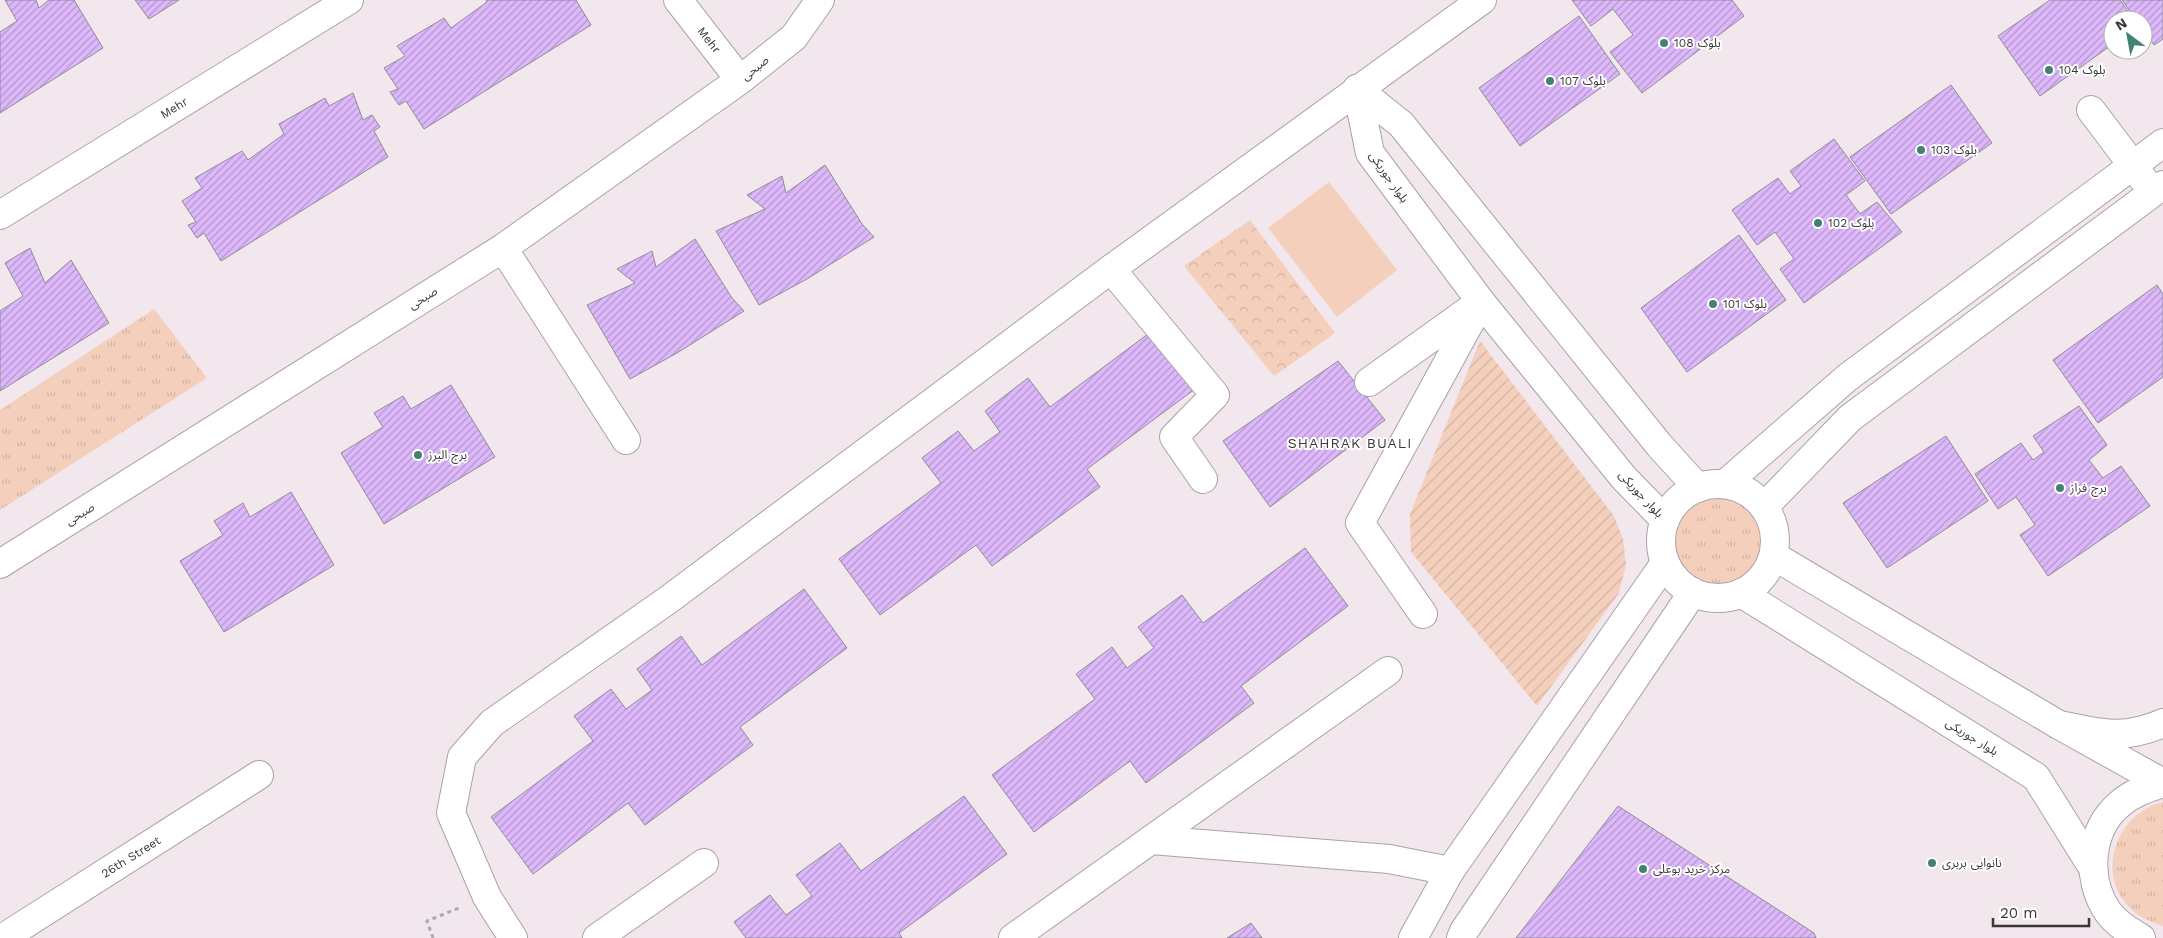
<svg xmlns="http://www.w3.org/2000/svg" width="2163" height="938" font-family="'Work Sans','Noto Sans Arabic',sans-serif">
<defs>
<pattern id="grass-tufts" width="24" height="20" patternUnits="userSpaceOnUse" patternTransform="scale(1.25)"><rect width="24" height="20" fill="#f4d0bc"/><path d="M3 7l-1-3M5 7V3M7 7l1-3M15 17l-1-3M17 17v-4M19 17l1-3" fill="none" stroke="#d2b3a2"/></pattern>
<pattern id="park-crowns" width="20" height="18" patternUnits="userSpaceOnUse" patternTransform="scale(1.25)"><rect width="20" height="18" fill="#f4d0bc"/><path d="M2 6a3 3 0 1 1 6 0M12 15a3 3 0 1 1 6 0" fill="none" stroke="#d2b3a2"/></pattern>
<pattern id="garden-furrows" width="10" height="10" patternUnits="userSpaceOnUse" patternTransform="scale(1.25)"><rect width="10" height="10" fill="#f4d0bc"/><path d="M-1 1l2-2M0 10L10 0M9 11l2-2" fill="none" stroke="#d2b3a2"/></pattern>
<pattern id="building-hatch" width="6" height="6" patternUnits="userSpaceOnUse" patternTransform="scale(1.25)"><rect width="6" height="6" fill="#ddb8fb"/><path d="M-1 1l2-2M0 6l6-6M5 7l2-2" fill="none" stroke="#b496cc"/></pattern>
</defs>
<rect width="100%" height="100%" fill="#f1e7ed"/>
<g fill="url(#grass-tufts)">
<polygon points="154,309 207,378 0,510 0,410"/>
<circle cx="1718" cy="540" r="45"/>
<path d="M2163,802V926C2152,922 2141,918 2132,910C2094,876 2115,813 2163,802Z"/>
</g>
<polygon fill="url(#park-crowns)" points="1250,220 1335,333 1274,376 1184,266"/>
<polygon fill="url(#garden-furrows)" points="1480,341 1614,516 1623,539 1626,565 1619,593 1537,706 1411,552 1410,514"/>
<polygon fill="#f4d0bc" points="1329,182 1397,270 1337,317 1268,228"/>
<g fill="url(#building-hatch)" stroke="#908c94">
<polygon points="5,0 36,0 39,8 49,0 74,0 103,48 0,113 0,32 17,21"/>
<polygon points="135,0 179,0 149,19"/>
<polygon points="486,0 576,0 591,25 424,129 406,101 399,105 390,92 398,89 384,68 405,56 397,46 444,18 451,28 487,2"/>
<polygon points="1572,0 1732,0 1744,16 1642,93 1610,52 1633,35 1613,9 1591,26"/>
<polygon points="2050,0 2120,0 2134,20 2113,20 2113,44 2040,96 1998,36"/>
<polygon points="2122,0 2163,0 2163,39 2154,45 2143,29 2143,20 2136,20"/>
<polygon points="1579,16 1620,74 1520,146 1479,88"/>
<polygon points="1951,85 1992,143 1891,214 1850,157"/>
<polygon points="353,93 363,120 372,115 380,127 374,131 388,157 221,261 204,233 197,238 188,225 196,222 182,201 202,188 195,178 242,151 248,160 284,134 279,124 325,98 329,106"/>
<polygon points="1834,139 1865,181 1846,195 1860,214 1877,202 1902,232 1804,303 1780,269 1794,259 1775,232 1757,245 1732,210 1778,178 1790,194 1801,186 1790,171"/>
<polygon points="825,165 862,224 874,237 807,279 759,305 716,231 765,209 747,195 782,176 786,193"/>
<polygon points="1739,235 1786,300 1687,372 1641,308"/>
<polygon points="695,239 732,298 744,311 677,353 630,379 587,305 635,283 617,269 652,251 656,267"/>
<polygon points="30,248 45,283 71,260 109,323 0,391 0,311 23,296 5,263"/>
<polygon points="2157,285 2163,294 2163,377 2098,423 2053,360"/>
<polygon points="1152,331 1195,389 1087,469 1100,487 992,566 976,545 880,615 839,559 941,483 922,458 958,431 974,451 1000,432 985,411 1028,378 1050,407"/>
<polygon points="1338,361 1385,420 1270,507 1223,441"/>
<polygon points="451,385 495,457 384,524 341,453 383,427 374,413 403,396 411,409"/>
<polygon points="2079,406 2107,445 2089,460 2103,478 2121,466 2150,506 2048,576 2020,535 2035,525 2016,497 1998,509 1975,474 2021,443 2033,460 2044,452 2033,436"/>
<polygon points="1946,436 1988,501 1887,568 1843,503"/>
<polygon points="291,492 334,565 224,632 180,561 223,535 214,521 243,503 250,517"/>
<polygon points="1305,548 1348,606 1241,686 1254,703 1146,783 1130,761 1034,832 992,775 1095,699 1076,674 1112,647 1127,668 1154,648 1138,627 1182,595 1203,623"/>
<polygon points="804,589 847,648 740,727 753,745 645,825 628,803 533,874 491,817 593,741 574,716 611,689 626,709 652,690 637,669 681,636 702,665"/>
<polygon points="964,796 1007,854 899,933 902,938 746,938 734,922 770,895 786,915 812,896 796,875 840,843 861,871"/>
<polygon points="1618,806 1814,933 1816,938 1516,938"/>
<polygon points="1251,923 1262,938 1227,938"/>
</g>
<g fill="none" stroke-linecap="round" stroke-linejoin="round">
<defs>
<g id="minor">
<polyline points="678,0 740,80"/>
<polyline points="1357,89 1370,153 1481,302 1624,478 1665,520"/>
<polyline points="1357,89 1401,124 1659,445 1698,488"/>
<polyline points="2091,110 2143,179"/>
<polyline points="0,215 349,0"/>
<polyline points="503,248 626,440"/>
<polyline points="1111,269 1215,395 1174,437 1203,479"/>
<polyline points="1369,382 1475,306"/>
<polyline points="1725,484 1848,377 2163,143"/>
<circle cx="1718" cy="541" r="57"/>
<polyline points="1764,507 1850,418 2163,185"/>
<polyline points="1774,556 2059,725 2163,783"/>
<polyline points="1741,593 2036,777 2093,868"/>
<polyline points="1423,614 1360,523 1481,302"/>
<polyline points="1151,840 1389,859 1450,871"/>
<polyline points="3,938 259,775"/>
<polyline points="513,938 487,897 451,813 462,757 492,723 668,600 1111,269 1482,0"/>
<polyline points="597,938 704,863"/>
<polyline points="1013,938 1388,671"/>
<polyline points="1413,938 1450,871 1665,563"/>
<polyline points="1461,938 1464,931 1693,592"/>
</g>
<polyline id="tertiary" points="0,564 503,248 740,80 794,37 820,0"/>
<g id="secondary">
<path d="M2059,725C2101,733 2121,741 2163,723"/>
<path d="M2141,938C2129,931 2117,924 2108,912C2085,879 2089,828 2121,803C2134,792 2148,788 2163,783"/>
</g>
</defs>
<use href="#minor" stroke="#aba1a7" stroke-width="30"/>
<use href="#tertiary" stroke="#aba1a7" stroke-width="30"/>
<use href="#secondary" stroke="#aba1a7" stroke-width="30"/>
<polyline stroke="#b0a8ad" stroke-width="3" stroke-dasharray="4 4" stroke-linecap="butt" points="433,938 427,921 459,908"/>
<use href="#minor" stroke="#fff" stroke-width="28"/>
<use href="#tertiary" stroke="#fff" stroke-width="28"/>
<use href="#secondary" stroke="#fff" stroke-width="28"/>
</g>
<g fill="#428272" stroke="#fff" stroke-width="2">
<circle cx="1664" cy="43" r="5"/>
<circle cx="2049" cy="70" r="5"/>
<circle cx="1550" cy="81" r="5"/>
<circle cx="1921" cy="150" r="5"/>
<circle cx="1818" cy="223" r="5"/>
<circle cx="1713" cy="304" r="5"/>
<circle cx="418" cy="455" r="5"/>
<circle cx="2060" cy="488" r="5"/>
<circle cx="1932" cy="863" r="5"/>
<circle cx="1643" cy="869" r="5"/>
</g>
<g text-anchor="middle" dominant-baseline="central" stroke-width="4" stroke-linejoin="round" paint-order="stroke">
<g font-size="12" fill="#3a3739" stroke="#fff">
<text transform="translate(709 40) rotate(52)">Mehr</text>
<text transform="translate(755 68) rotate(-39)">صبحی</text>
<text transform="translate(174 108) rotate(-32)">Mehr</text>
<text transform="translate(1389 177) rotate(55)">بلوار جوریکی</text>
<text transform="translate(423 298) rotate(-32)">صبحی</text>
<text transform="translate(1641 494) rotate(47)">بلوار جوریکی</text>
<text transform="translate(80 514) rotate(-32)">صبحی</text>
<text transform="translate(1972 737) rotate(32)">بلوار جوریکی</text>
<text transform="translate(131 857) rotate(-32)">26th Street</text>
</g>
<g font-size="12" fill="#3a3739" stroke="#fff" text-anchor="start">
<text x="1674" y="43">بلوک 108</text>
<text x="2059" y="70">بلوک 104</text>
<text x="1560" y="81">بلوک 107</text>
<text x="1931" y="150">بلوک 103</text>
<text x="1828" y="223">بلوک 102</text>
<text x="1723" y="304">بلوک 101</text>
<text x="428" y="455">برج البرز</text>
<text x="2070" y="488">برج فراز</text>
<text x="1942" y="863">نانوایی بربری</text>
<text x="1653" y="869">مرکز خرید بوعلی</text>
</g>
<g font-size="14" letter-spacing="1" fill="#3a3739" stroke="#fff">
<text x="1350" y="443">SHAHRAK BUALI</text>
</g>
</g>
<g transform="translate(2128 35) rotate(328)"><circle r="24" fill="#ffffff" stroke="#b0afb0"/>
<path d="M0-4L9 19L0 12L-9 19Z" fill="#428272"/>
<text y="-8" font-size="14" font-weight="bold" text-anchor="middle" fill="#3a3739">N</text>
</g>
<path d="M1993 918v8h96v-8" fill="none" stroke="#3a3739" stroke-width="2.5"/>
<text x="2000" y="918" font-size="15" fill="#3a3739" stroke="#ffffff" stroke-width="4" paint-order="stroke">20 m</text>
</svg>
